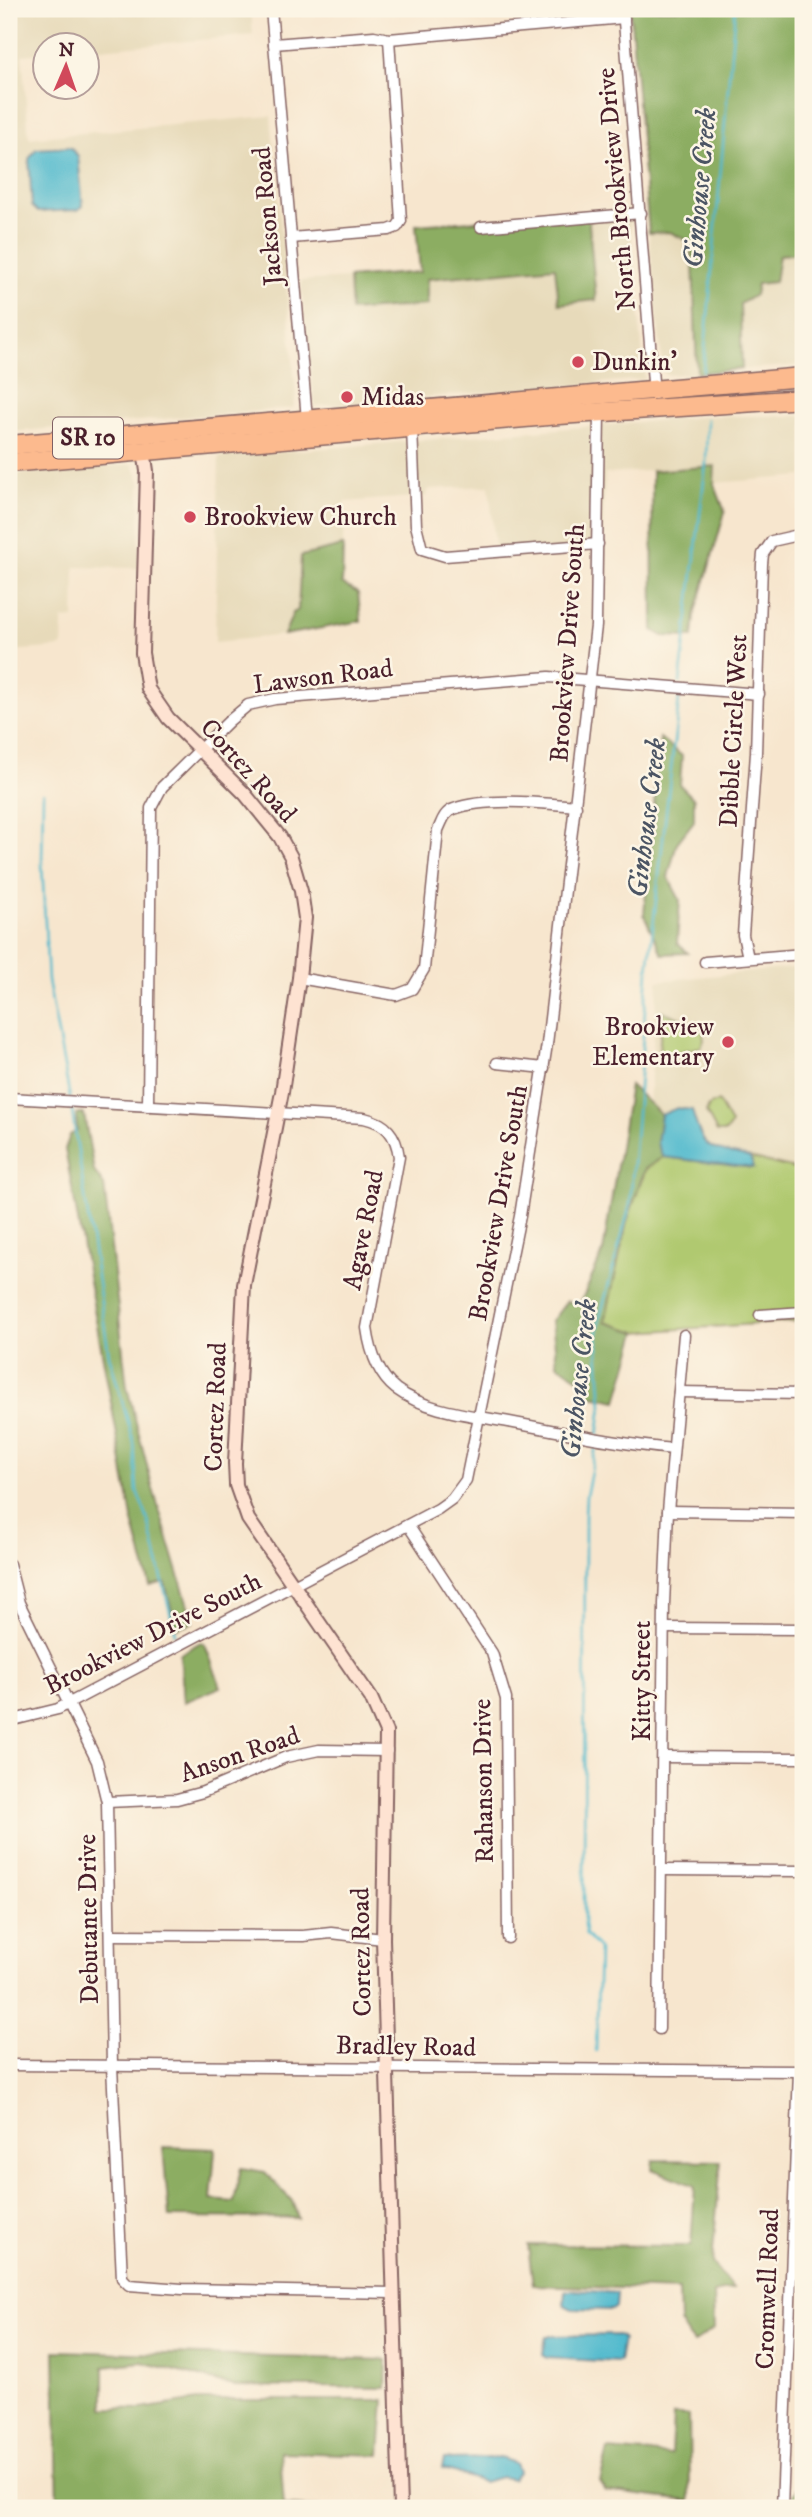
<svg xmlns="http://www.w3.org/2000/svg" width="812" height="2517" font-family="'IM FELL DW Pica',serif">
<rect width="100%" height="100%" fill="#fcf5e5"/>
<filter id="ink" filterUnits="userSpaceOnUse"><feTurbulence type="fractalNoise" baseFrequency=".0143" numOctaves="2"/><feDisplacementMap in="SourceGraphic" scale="14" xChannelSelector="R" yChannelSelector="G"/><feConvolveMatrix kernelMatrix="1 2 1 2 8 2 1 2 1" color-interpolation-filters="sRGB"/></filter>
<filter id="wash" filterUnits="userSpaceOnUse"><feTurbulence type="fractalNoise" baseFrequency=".00686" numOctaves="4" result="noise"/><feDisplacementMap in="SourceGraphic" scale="28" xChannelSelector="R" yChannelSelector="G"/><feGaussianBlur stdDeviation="1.57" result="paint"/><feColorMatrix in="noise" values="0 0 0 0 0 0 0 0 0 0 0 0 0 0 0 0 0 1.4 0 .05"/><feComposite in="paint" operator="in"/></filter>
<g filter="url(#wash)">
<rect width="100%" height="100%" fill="#f7e6ce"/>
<g fill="#e7daba">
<polygon points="9,9 251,9 253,35 88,50 88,46 46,46 45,53 22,55 29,138 271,116 296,396 293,408 9,432"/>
<polygon points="629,210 645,379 315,406 301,281 349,278 351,310 426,279 556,267 596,300 588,213"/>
<polygon points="670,232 688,241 693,261 697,373 667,375 663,372 649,233"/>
<polygon points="803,253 803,365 742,369 740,304 755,295 757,284 778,255"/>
<polygon points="714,416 803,416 803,476 714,483 714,466 605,474 602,547 496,554 489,486 429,489 426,496 344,502 343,546 301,556 298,610 293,613 284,635 215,642 219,457"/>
<polygon points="133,464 140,482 138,568 75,567 74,618 63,619 62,647 9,651 9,475"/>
<polygon points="803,967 803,1171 706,1146 700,1139 692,1110 677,1108 661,1115 649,1103 658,981"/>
</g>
<g fill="#b0c96f" stroke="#7d744d" stroke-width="2">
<polygon points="662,1011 702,1027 704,1040 701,1047 659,1056"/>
<polygon points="718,1101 731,1124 726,1132 717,1132 706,1112 709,1106"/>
<polygon points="663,1157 754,1168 750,1158 803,1171 803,1321 637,1332 605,1322 627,1221 646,1169"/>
</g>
<g fill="#8cad62" stroke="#6b6646" stroke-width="2">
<polygon points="630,9 803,9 803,253 779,255 775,282 757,284 755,295 740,304 742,369 697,373 693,261 688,241 670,232 649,233"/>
<polygon points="588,213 596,300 559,304 555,267 427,279 427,305 351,311 349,278 420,272 416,225"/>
<polygon points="715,466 714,483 725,512 695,615 693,637 663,636 653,630 652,471"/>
<polygon points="343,546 342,584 358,593 361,621 284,635 293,613 298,610 301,556"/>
<polygon points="660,738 682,756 680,785 694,799 694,821 677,843 668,877 680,900 677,943 688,953 662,954 644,915"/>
<polygon points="630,1085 661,1115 657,1143 663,1157 645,1169 627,1221 605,1322 637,1332 617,1401 588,1395 580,1379 557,1364 552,1321 567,1301 580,1304 603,1252"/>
<polygon points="78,1113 84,1114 94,1171 104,1185 127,1387 153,1489 193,1622 176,1628 165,1582 150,1586 132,1518 65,1149 70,1135 77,1131 76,1115"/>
<polygon points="201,1642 205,1645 221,1687 184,1702 180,1654"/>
<polygon points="163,2147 215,2149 211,2200 234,2202 241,2168 265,2172 292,2201 298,2218 169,2217"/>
<polygon points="653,2160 721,2161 712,2263 733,2289 713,2293 714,2329 693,2343 680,2322 679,2290 533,2285 528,2245 691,2246 695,2186 652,2169"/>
<polygon points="55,2351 387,2360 386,2388 234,2386 142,2362 104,2366 104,2408 141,2409 198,2400 384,2400 380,2455 280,2452 284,2506 321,2508 58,2508"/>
<polygon points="673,2415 689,2415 690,2501 606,2491 600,2482 608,2450 671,2455"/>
<polygon points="795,2421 803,2421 803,2508 792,2508 793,2495 802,2482 797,2461 791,2455"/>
</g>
<g fill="#50b9cd" stroke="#4d6c7c" stroke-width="2">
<polygon points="70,147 78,156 83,206 78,210 38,212 32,206 29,159 36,149"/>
<path d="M677,1108L692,1110C704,1154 708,1147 750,1158L754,1168L663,1157L657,1143L661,1115Z"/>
<polygon points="573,2290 617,2293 616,2307 612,2310 572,2309 564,2305 565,2292"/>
<polygon points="618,2335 623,2339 619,2362 546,2358 543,2355 546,2336"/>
<polygon points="500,2458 515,2463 518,2472 512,2479 501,2477 483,2482 442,2468 444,2459"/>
</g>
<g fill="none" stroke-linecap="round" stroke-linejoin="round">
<g stroke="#50b9cd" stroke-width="2.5">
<polyline points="703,371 735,9"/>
<polyline points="680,683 706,463 707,419"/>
<polyline points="43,793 42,864 48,981 70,1098"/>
<polyline points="71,1105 109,1355 134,1443 137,1491 148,1520 175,1633"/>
<polyline points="598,1435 602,1406 597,1337 600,1317 630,1205 648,971 680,690"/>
<polyline points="596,2051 599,1949 586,1935 584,1925 585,1516 586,1496 597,1442"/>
</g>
</g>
</g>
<g filter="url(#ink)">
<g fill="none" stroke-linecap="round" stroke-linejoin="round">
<defs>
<g id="street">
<polyline points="271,9 307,419"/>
<polyline points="623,9 654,394"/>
<polyline points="274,44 374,36 389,39 624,18"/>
<polyline points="481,227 641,213"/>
<polyline points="291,238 389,230 397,227 401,221 389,39"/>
<polyline points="412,428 416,525 422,549 445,556 598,544"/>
<polyline points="748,958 743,935 756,753 762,564 763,554 772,541 803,534"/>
<polyline points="705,962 803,954"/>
<path d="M299,978L396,995L412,989L424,969L438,830C442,822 444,812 454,809C486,797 541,803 576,806"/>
<polyline points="497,1063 544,1068"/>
<path d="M9,1098L364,1118C386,1123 396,1134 399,1157L367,1328C370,1350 378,1375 396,1389C427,1412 472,1415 509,1422C563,1432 617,1444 673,1449"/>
<polyline points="148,1106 151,808 162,787 229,721 248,705 275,699 549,677 759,694"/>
<polyline points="760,1315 803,1312"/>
<polyline points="679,1392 803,1394"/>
<polyline points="668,1511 803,1513"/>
<polyline points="408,1525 492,1653 506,1699 508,1938"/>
<polyline points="9,1564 19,1603 97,1761 107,1802 112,2066 122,2278 129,2285 182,2289 393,2293"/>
<polyline points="664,1628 803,1629"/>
<polyline points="9,1721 58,1709 438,1509 452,1499 466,1480 520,1216 547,1044 596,626 599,412"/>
<polyline points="663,1757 803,1758"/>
<polyline points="107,1802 177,1799 203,1792 286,1757 319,1750 387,1751"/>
<polyline points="662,1870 803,1871"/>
<polyline points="110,1935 303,1936 331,1933 383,1939"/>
<polyline points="659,2029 664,1604 668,1511 684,1335"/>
<polyline points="9,2065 803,2071"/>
<polyline points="782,2508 799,2071"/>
</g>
<polyline id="secondary" points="144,451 147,471 142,653 148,689 168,718 245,794 280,837 291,857 301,891 305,918 299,978 282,1092 244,1285 235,1463 236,1485 248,1519 371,1698 386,1732 383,1939 400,2508"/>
<g id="highway">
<polyline points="9,445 803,377"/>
<polyline points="9,463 559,415 803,399"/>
</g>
</defs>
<use href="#street" stroke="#876564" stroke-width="13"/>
<use href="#secondary" stroke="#876564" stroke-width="16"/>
<use href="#highway" stroke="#876564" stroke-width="21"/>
<use href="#street" stroke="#fff" stroke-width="10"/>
<use href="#secondary" stroke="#fee3d2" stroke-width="12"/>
<use href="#highway" stroke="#fcba8e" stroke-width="18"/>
</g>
</g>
<g fill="#d1495b" stroke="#fcf5e5" stroke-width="2.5">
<circle cx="578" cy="362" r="7"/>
<circle cx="347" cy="397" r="7"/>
<circle cx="190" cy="517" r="7"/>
<circle cx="728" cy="1042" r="7"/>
</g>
<g text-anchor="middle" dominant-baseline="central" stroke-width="5" stroke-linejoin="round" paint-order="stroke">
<rect fill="#fcf5e5" stroke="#7f5f63" stroke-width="2" x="53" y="417.5" width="70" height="41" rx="5"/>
<g font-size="24" font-weight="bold" fill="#4a1f2b">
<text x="88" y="438">SR 10</text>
</g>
<g font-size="26" fill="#4a1f2b" stroke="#fcf5e5">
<text transform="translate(617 189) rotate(-95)">North Brookview Drive</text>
<text transform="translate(268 216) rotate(-95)">Jackson Road</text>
<text transform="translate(568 643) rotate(-86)">Brookview Drive South</text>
<text transform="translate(323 677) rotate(-7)">Lawson Road</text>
<text transform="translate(734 731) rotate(-87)">Dibble Circle West</text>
<text transform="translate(248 771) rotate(48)">Cortez Road</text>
<text transform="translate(499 1203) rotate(-80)">Brookview Drive South</text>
<text transform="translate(364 1230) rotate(-79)">Agave Road</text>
<text transform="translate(216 1407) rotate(-88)">Cortez Road</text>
<text transform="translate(153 1634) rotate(-27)">Brookview Drive South</text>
<text transform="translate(642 1681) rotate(-90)">Kitty Street</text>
<text transform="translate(240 1755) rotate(-19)">Anson Road</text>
<text transform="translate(484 1781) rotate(-91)">Rahanson Drive</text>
<text transform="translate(89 1919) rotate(-91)">Debutante Drive</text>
<text transform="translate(362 1952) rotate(-91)">Cortez Road</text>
<text transform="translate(406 2047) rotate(1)">Bradley Road</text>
<text transform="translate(768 2289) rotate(-88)">Cromwell Road</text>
</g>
<g font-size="26" fill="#4a1f2b" stroke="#fcf5e5" text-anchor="start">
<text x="592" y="362">Dunkin'</text>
<text x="361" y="397">Midas</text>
<text x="204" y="517">Brookview Church</text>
<text x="714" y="1027" text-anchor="end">Brookview<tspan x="714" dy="30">Elementary</tspan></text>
</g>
<g font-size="28" font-style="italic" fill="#4c5564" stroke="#fcf5e5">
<text transform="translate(700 188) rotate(-85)">Ginhouse Creek</text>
<text transform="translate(647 818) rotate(-83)">Ginhouse Creek</text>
<text transform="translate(579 1379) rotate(-84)">Ginhouse Creek</text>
</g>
</g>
<rect width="812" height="2517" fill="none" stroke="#fcf5e5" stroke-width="35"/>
<g transform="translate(66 66) rotate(2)"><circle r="33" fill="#fcf5e5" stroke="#b59f9b" stroke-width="2"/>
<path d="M0-5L12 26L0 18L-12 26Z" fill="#d1495b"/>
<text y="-10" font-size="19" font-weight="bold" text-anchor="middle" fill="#4a1f2b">N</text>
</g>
</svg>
